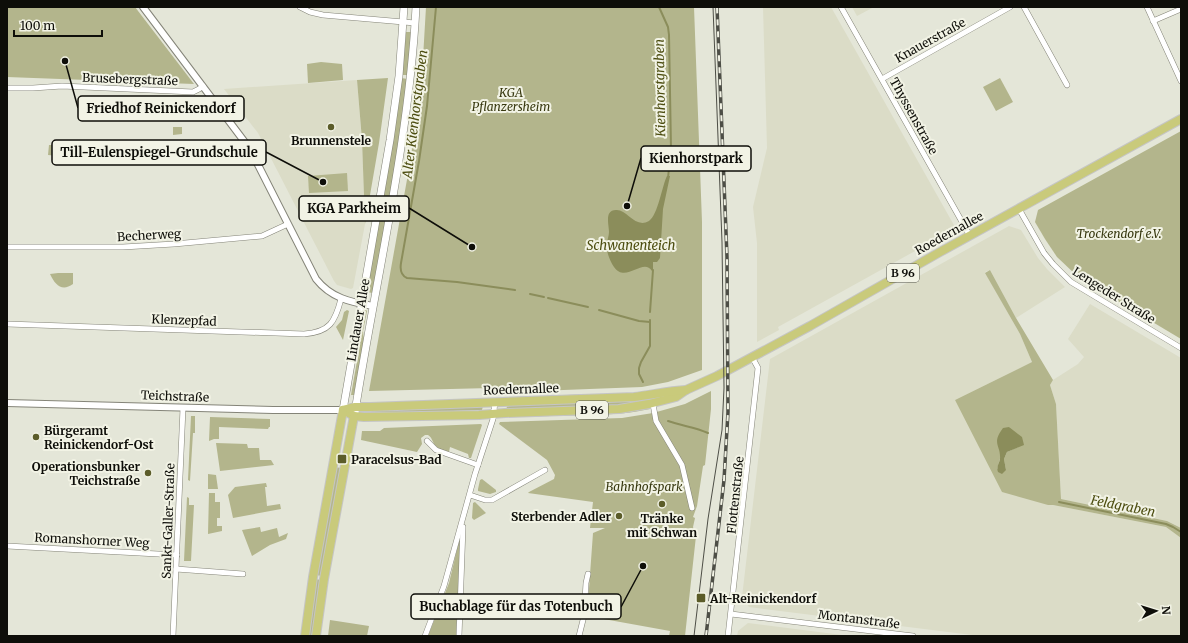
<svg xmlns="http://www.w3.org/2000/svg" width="1188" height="643" font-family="Merriweather,serif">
<rect width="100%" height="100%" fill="#e4e6d8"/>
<g fill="#dbdcc7">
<polygon points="763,7 831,7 955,227 953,230 778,327 779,330 757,342 757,243 753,207 767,148"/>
<polygon points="852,7 874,7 857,16"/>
<polygon points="357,80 362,140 365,224 353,288 351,289 337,285 334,281 258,133 224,89"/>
<polygon points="1009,226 1021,230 1038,258 1047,269 1065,287 1016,318 990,270 985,272 1020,334 1032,362 955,400 1048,505 1053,505 1166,527 1181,538 1181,636 980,636 749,607 742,597 770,359"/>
<polygon points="1090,304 1181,358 1181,528 1167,521 1061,499 1056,404 1050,385 1053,380 1078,364 1084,357 1068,339"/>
<polygon points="748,623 850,636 737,636 738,631"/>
</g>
<g fill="#b3b58c" fill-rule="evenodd">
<polygon points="7,7 135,7 194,84 7,77"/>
<polygon points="426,7 694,7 702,222 702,370 668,382 642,387 511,392 491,388 369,391 408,174 416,124 423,58"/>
<polygon points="406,32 412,32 408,75 402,75"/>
<polygon points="321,62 342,64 343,80 308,83 307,64"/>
<polygon points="388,78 379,143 365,224 362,140 357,80"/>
<polygon points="401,78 408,79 396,160 373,293 366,292"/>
<polygon points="1000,78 1013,102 996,111 983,87"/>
<polygon points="173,127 182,127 182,134 173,135"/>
<polygon points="1181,131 1181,339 1094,287 1075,274 1057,257 1045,239 1035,222 1038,210"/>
<polygon points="49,145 59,145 59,156 48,155"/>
<polygon points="347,173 348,191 309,193 308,176"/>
<path d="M990,270L1016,318L1053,380L1050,385L1056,404L1061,499L1167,521L1181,528V538L1166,527L1053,505H1048L1002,492L955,400L1032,362L1020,334L985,273ZM1009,427L1018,447L1007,452L1004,459L1006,470L997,469Z"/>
<path d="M58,273H73V284C62,292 55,285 50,274Z"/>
<polygon points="347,310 349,311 343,340 336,327 342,320 344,312"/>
<polygon points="363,310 366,310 367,311 363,331 364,340 354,395 351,395 360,344 360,331"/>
<polygon points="711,391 711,409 705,465 703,466 697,506 693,517 695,518 693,527 696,536 685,636 669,636 670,631 587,616 593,533 605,528 590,528 593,502 528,493 529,492 554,479 555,475 547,460 499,424 500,422 622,418 653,413 685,404"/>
<polygon points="593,394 593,395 512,398 512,397"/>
<polygon points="656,398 627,405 597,406 597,402"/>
<polygon points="593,402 593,406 506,409 508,405"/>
<polygon points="483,406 482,410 367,414 367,411"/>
<path d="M649,408L650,409C632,413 615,414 597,415V413Z"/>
<polygon points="593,413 593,415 510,417 505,417 505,416"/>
<polygon points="191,416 195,416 195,433 193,433 190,481 188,480"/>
<polygon points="210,417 270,419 270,427 269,427 268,429 219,427 219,439 214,439 209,441"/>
<path d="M481,424L482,425L471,458H469L468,454L450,447L449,452C444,450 437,449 434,444C432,440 432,438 428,435H425L421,438L422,444L417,452L361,440L362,431H380L384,428Z"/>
<polygon points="216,443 247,444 248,448 259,448 260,460 271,460 274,465 220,471"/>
<polygon points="335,467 341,468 322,576 316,575"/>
<polygon points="208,474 216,475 218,489 208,489"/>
<polygon points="482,479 496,490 496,492 490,494 478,491 478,489 480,480"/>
<polygon points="266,483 267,487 265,487 267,506 280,504 281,509 233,518 228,495 235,487"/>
<polygon points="209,493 215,493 215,502 220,502 220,518 217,518 217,526 222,526 222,531 208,534"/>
<polygon points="187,497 189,498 189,505 194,505 191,561 184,561"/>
<polygon points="475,502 486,513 474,520 472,518 473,503"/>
<polygon points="260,527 261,532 277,528 279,537 288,533 286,539 270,545 252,556 242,530"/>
<polygon points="459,541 461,541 461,542 456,636 428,636 449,583"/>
<polygon points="315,579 321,580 313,636 308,636"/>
<polygon points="330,620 369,626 367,636 328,636"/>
</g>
<g fill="#8b8d5b">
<path d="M667,176H670L663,209L660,258L657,262H653V271H652C643,257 626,284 614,267C610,261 606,252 607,244C607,240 609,236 609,232C609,225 604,210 616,210C627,209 635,229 649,221C658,215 662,186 667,176Z"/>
<path d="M1009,427L1022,437L1024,445L1007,452L1004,459L1006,470L1002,474L998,472C996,467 999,464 1000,459C1001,445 991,444 1003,428Z"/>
</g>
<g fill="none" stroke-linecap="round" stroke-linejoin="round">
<g stroke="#8b8d5b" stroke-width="2">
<path d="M436,7L427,106L419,161L401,263C400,269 400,275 407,278L457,282L515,290"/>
<polyline points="659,7 668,27 669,35 671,149 668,178"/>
<polyline points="530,294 544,297"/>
<polyline points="548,298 588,307"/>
<polyline points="599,310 639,321 650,322"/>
<polyline points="650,312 653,270"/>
<polyline points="643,382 639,374 639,368 641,362 650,346 650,320"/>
<path d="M668,421C682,426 695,427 708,433"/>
<polyline points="1059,502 1166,524 1173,527 1181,532"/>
</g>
<defs>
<g id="minor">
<polyline points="300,7 310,12 323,15 415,23"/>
<polyline points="841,7 970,236"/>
<polyline points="1024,7 1067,85"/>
<polyline points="1147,7 1181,81"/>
<polyline points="1153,21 1181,9"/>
<polyline points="882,79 1010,7"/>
<polyline points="7,88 33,88 62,86 193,92 199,89 203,86"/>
<polyline points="1019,209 1044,253 1053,264 1071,282 1181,348"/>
<polyline points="7,247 123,247 174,244 262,236 288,224"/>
<path d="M7,324L304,334C330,332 335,322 341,299"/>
<polyline points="653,404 656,421 682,465 692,508"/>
<polyline points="427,441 436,450 478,465"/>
<polyline points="470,495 485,500 492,500 545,470"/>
<polyline points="7,546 177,555"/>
<polyline points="176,569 243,574"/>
<polyline points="731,614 913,636"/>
<polyline points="173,636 183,408"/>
<polyline points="425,636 444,586 475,474 493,419 495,402"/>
<polyline points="459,636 463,527"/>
<polyline points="579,636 584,616 586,583 588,574"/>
<polyline points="728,636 758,368 752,357"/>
</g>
<g id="tertiary">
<path d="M143,7L250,149L316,279C331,298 350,302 373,306"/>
<polyline points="7,403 273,410 343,410"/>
</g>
<g id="secondary">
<polyline points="343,410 390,140 399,76 404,7"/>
<path d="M355,412C376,277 409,143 416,7"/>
</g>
<g id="primary">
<polyline points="343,410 354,416 364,417 479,415 505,413 619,409 649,404 676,397 686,390 717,376 810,326 940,252 1181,119"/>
<path d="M343,410L355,407H370L634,397C651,395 668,391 686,390"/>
<polyline points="305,636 313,577 343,410"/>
<polyline points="316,636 324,579 354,416"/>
</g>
</defs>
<use href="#minor" stroke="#848478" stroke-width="6"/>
<use href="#tertiary" stroke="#848478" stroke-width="8"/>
<use href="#secondary" stroke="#848478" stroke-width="8"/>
<use href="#primary" stroke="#c5c5c4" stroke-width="10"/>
<use href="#minor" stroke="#fff" stroke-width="5"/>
<use href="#tertiary" stroke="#fff" stroke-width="6"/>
<use href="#secondary" stroke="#fff" stroke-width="7"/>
<use href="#primary" stroke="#c9ca7b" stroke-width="8"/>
<polyline stroke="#4d4e46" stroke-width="1" points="694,636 708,519 722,430 724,388 722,242 713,7"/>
<defs>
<polyline id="rail" points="706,636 724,480 728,412 727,257 717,7"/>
</defs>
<use href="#rail" stroke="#4d4e46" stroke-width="3.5"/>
<use href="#rail" stroke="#f2f3e5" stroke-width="2" stroke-dasharray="6" stroke-linecap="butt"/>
</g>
<g fill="#5b5c29" stroke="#f2f3e5" stroke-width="1.5">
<circle cx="331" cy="127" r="4"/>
<circle cx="36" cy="437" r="4"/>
<rect x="337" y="454" width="10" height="10" rx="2"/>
<circle cx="148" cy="473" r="4"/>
<circle cx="662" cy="504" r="4"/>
<circle cx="619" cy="516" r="4"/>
<rect x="696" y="593" width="10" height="10" rx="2"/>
</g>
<g text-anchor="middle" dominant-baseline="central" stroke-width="4" stroke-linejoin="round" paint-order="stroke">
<g fill="#f2f3e5" stroke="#52534b" stroke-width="1">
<rect x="887" y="264" width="32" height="18" rx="3"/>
<rect x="576" y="401" width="32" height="18" rx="3"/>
</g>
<g font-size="11" font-weight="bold" fill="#0e0e09">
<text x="903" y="273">B 96</text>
<text x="592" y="410">B 96</text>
</g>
<g font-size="12" fill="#0e0e09" stroke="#f2f3e5">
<text transform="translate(930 40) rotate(-29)">Knauerstraße</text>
<text transform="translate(130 79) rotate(2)">Brusebergstraße</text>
<text transform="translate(914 116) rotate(61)">Thyssenstraße</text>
<text transform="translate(949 233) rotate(-29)">Roedernallee</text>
<text transform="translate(149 235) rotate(-3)">Becherweg</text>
<text transform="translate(1114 295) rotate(32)">Lengeder Straße</text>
<text transform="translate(184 320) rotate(2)">Klenzepfad</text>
<text transform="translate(358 320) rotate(-80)">Lindauer Allee</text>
<text transform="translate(521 389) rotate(-2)">Roedernallee</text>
<text transform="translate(175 396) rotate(2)">Teichstraße</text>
<text transform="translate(735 495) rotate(-84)">Flottenstraße</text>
<text transform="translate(168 521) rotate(-88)">Sankt-Galler-Straße</text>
<text transform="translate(92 540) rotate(3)">Romanshorner Weg</text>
<text transform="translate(859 619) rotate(7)">Montanstraße</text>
</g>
<g font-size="12" font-style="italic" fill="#37380f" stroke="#f2f3e5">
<text x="511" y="92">KGA<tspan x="511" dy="14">Pflanzersheim</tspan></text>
<text x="1119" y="233">Trockendorf e.V.</text>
<text x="644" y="486">Bahnhofspark</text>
</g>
<g font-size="12" font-weight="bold" fill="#0e0e09" stroke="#f2f3e5" text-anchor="start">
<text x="331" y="140" text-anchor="middle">Brunnenstele</text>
<text x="44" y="430">Bürgeramt<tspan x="44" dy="14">Reinickendorf-Ost</tspan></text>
<text x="351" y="459">Paracelsus-Bad</text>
<text x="140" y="466" text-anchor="end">Operationsbunker<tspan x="140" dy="14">Teichstraße</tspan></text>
<text x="611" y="516" text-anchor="end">Sterbender Adler</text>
<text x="662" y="518" text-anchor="middle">Tränke<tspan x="662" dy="14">mit Schwan</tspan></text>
<text x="710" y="598">Alt-Reinickendorf</text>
</g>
<g font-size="13" font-style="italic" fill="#4c4d10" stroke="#f2f3e5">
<text transform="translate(660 88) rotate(-91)">Kienhorstgraben</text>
<text transform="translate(415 114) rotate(-83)">Alter Kienhorstgraben</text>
<text x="631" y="245">Schwanenteich</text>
<text transform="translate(1123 506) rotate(11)">Feldgraben</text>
</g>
</g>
<path fill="none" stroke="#0e0e09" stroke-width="1.5" d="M65 61L78 108M323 182L266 152M627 206L641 158M472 247L409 208M643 566L621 607"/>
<g fill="#0e0e09" stroke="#f2f3e5" stroke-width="1.5">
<circle cx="65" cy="61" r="4"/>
<circle cx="323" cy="182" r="4"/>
<circle cx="627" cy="206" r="4"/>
<circle cx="472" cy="247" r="4"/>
<circle cx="643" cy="566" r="4"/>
</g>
<g fill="#f2f3e5" stroke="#0e0e09" stroke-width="1.5">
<rect x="78" y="96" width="166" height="25" rx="4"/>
<rect x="52" y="140" width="214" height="25" rx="4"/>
<rect x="641" y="146" width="110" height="25" rx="4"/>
<rect x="299" y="196" width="110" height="25" rx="4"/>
<rect x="411" y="594" width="210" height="25" rx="4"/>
</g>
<g font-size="13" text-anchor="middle" font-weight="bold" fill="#0e0e09">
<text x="161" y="113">Friedhof Reinickendorf</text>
<text x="159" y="157">Till-Eulenspiegel-Grundschule</text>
<text x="696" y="163">Kienhorstpark</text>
<text x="354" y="213">KGA Parkheim</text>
<text x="516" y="611">Buchablage für das Totenbuch</text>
</g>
<rect width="1188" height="643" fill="none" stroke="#0e0e09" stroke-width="16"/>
<g transform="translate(1156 611) rotate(86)" stroke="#f2f3e5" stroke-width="3" paint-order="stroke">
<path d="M0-3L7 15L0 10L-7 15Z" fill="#0e0e09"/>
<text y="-6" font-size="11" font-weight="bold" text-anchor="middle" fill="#0e0e09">N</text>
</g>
<path d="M14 30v6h88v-6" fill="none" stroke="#0e0e09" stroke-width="2"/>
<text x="20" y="30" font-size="12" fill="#0e0e09" stroke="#f2f3e5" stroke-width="3" paint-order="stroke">100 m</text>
</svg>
